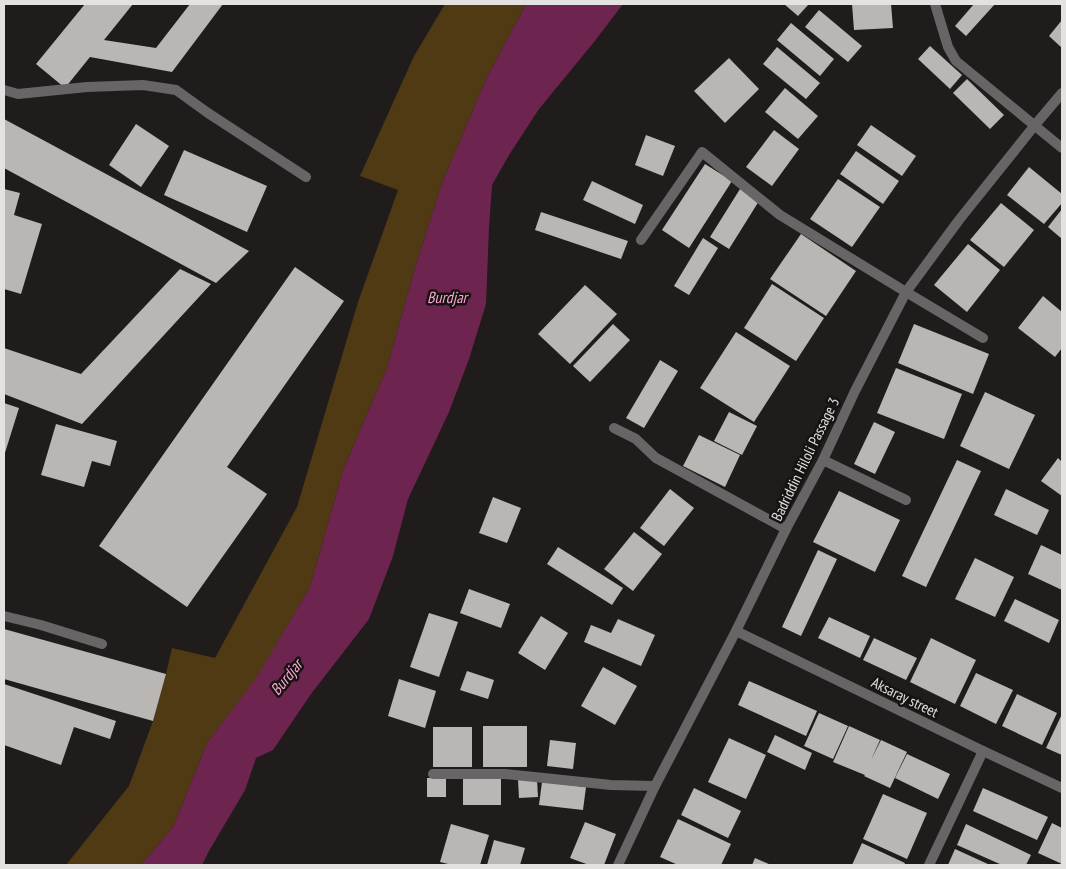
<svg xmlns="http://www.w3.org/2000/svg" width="1066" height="869" font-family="'PT Sans Narrow',sans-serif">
<rect width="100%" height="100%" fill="#1f1c1b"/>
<polygon fill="#4f3a14" points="445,4 526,4 487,77 442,183 414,271 387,368 343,470 310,587 255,681 208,741 173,827 141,865 66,865 129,786 153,721 166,674 172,648 215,658 297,507 358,302 398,190 360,176 414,56"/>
<polygon fill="#6d254f" points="526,4 623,4 594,42 539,109 509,155 492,185 489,227 486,304 469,359 449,412 408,499 393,556 369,619 311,694 273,750 256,758 245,790 209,851 202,865 141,865 173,827 208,741 255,680 310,587 343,470 387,368 414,271 442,183 487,77"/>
<g fill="#bab6b4">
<polygon points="85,4 133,4 104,40 156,48 190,4 223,4 172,72 90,57 65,88 36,64"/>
<polygon points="784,4 809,4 798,16"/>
<polygon points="852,4 891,4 893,28 854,30"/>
<polygon points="974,4 995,4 966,36 955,26"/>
<polygon points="819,10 862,46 848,62 805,27"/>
<polygon points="1062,20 1062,48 1049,36"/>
<polygon points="791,23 834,59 820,76 777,40"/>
<polygon points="930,46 962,75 950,89 918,59"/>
<polygon points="777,47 820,83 806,99 763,64"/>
<polygon points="729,58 759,89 725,123 694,91"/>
<polygon points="967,79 1004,115 990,129 953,93"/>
<polygon points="785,88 818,116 798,139 765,112"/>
<polygon points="4,119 249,251 216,283 4,168"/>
<polygon points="136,124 169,146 141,187 109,165"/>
<polygon points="871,125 916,156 902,176 857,145"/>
<polygon points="774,130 799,149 772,186 746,167"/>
<polygon points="646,135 675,146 663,176 635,165"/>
<polygon points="184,150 267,186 247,232 164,195"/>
<polygon points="856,151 899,181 883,204 840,174"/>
<polygon points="705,164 732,181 689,248 662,230"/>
<polygon points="1029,167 1062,194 1062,203 1044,224 1007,195"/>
<polygon points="838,179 880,207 852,247 810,219"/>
<polygon points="592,181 643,205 635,224 583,200"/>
<polygon points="4,189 20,193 14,215 42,224 21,294 4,289"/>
<polygon points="740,189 759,201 729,249 710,237"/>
<polygon points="1001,203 1034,230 1004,267 970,240"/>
<polygon points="1062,209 1062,239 1048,227"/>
<polygon points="541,212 628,241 621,259 535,230"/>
<polygon points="801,234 856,271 826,316 770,279"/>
<polygon points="703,238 718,248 689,295 674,286"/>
<polygon points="968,244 1000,270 967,312 934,285"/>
<polygon points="295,267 344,301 227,467 267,494 187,607 99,546"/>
<polygon points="180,269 211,284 82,424 4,394 4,348 81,374"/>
<polygon points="772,284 824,318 796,361 744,328"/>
<polygon points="585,285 617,314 570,364 538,334"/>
<polygon points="1043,296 1062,312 1062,348 1055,357 1018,328"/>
<polygon points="613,324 630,340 590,382 573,366"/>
<polygon points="914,324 989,354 973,394 898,363"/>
<polygon points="736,332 790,366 754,422 700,388"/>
<polygon points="660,360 678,371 644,428 626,418"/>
<polygon points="896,368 962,394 944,439 877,413"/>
<polygon points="985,392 1035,415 1009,469 960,446"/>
<polygon points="4,403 19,408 4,456"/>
<polygon points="729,412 757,426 742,455 714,441"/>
<polygon points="874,422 895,432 875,474 854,464"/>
<polygon points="56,424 117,441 110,466 92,461 84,487 41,475"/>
<polygon points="699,435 740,455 725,487 683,466"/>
<polygon points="1058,458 1062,462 1062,496 1041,481"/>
<polygon points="957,460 981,471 926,587 902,576"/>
<polygon points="670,489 694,508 664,546 640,528"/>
<polygon points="1006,489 1049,510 1037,535 994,515"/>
<polygon points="839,491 900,520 875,572 813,542"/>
<polygon points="493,497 521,508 507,543 479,533"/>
<polygon points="634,532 662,554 633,591 604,569"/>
<polygon points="1041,545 1062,555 1062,590 1028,574"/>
<polygon points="558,547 623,588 612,605 547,564"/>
<polygon points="818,550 837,559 801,636 782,627"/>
<polygon points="975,558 1014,577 995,617 955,599"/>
<polygon points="469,589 510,604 501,628 460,613"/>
<polygon points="1015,599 1059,620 1049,643 1004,621"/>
<polygon points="429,613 458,622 439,677 410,667"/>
<polygon points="541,616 568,633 545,670 518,653"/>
<polygon points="829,617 870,636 860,658 818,638"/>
<polygon points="618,619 655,635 641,666 584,642 591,625 611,633"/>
<polygon points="4,629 166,674 153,721 4,679"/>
<polygon points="874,638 917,658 906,680 863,660"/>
<polygon points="931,638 976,660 955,704 910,682"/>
<polygon points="603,667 637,686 615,725 581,706"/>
<polygon points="467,671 494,680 488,699 460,690"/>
<polygon points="976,673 1013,690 996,724 960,706"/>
<polygon points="399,679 436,691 425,728 388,716"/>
<polygon points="749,681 817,711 806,736 738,705"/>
<polygon points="4,684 116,721 110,739 74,727 61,765 4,745"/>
<polygon points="1017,694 1057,713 1042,745 1002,726"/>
<polygon points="819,713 848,726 833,759 804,746"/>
<polygon points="1062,714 1062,755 1046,748"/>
<rect x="483" y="726" width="44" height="41"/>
<polygon points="849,726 880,740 871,760 881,740 907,752 890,788 864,776 865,775 833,762"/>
<rect x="433" y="727" width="39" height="40"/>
<polygon points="775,735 812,753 805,770 767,752"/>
<polygon points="729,738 766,755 746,799 708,782"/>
<polygon points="550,740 576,743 573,769 547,766"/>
<polygon points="907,754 950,774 938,799 895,778"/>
<rect x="427" y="778" width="19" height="19"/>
<rect x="463" y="778" width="38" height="27"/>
<polygon points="518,780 537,780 538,797 519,798"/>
<polygon points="542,782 586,787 583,810 539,805"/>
<polygon points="694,788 741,811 728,838 681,815"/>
<polygon points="983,788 1048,817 1037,840 973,811"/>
<polygon points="883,794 927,813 907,859 863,839"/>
<polygon points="678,819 731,844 721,865 678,865 660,857"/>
<polygon points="585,822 616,834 604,865 589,865 570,858"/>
<polygon points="1052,823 1062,828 1062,864 1038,853"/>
<polygon points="451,824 489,835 480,865 452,865 440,862"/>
<polygon points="966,824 1031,855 1026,865 1002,865 957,845"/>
<polygon points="494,840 525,848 520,865 487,865"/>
<polygon points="862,843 905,863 904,865 852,865"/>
<polygon points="955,849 990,865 948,865"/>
<polygon points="755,858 771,865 752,865"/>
</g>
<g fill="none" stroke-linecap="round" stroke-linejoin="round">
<g stroke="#676565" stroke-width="10">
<polyline points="4,90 18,94 87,87 143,85 176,90 208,113 306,177"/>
<polyline points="4,616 41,625 102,644"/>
</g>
<g stroke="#676565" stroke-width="10">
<polyline points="935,4 948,47 956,61 1062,148"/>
<polyline points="641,240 702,152 780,215 906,292 983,338"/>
<polyline points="614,428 636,439 656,458 786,529"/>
<polyline points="823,460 906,500"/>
<polyline points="736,631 983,751 1062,788"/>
<polyline points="433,774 505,774 611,785 655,786"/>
<polyline points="618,865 655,786 736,631 786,529 823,460 855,391 906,292 959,220 1035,125 1062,93"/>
<polyline points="929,865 983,751"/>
</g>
</g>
<g text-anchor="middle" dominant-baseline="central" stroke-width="5" stroke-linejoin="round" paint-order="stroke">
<g font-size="15" fill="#e4e1e1" stroke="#161312">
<text transform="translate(805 459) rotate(-64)">Badriddin Hiloli Passage 3</text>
<text transform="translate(905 697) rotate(26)">Aksaray street</text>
</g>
<g font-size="16" font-style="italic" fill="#fca5d1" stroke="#161312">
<text x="447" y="297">Burdjar</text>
<text transform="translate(286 677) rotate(-51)">Burdjar</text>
</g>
</g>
<rect width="1066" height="869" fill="none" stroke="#e4e1e1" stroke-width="10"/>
</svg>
